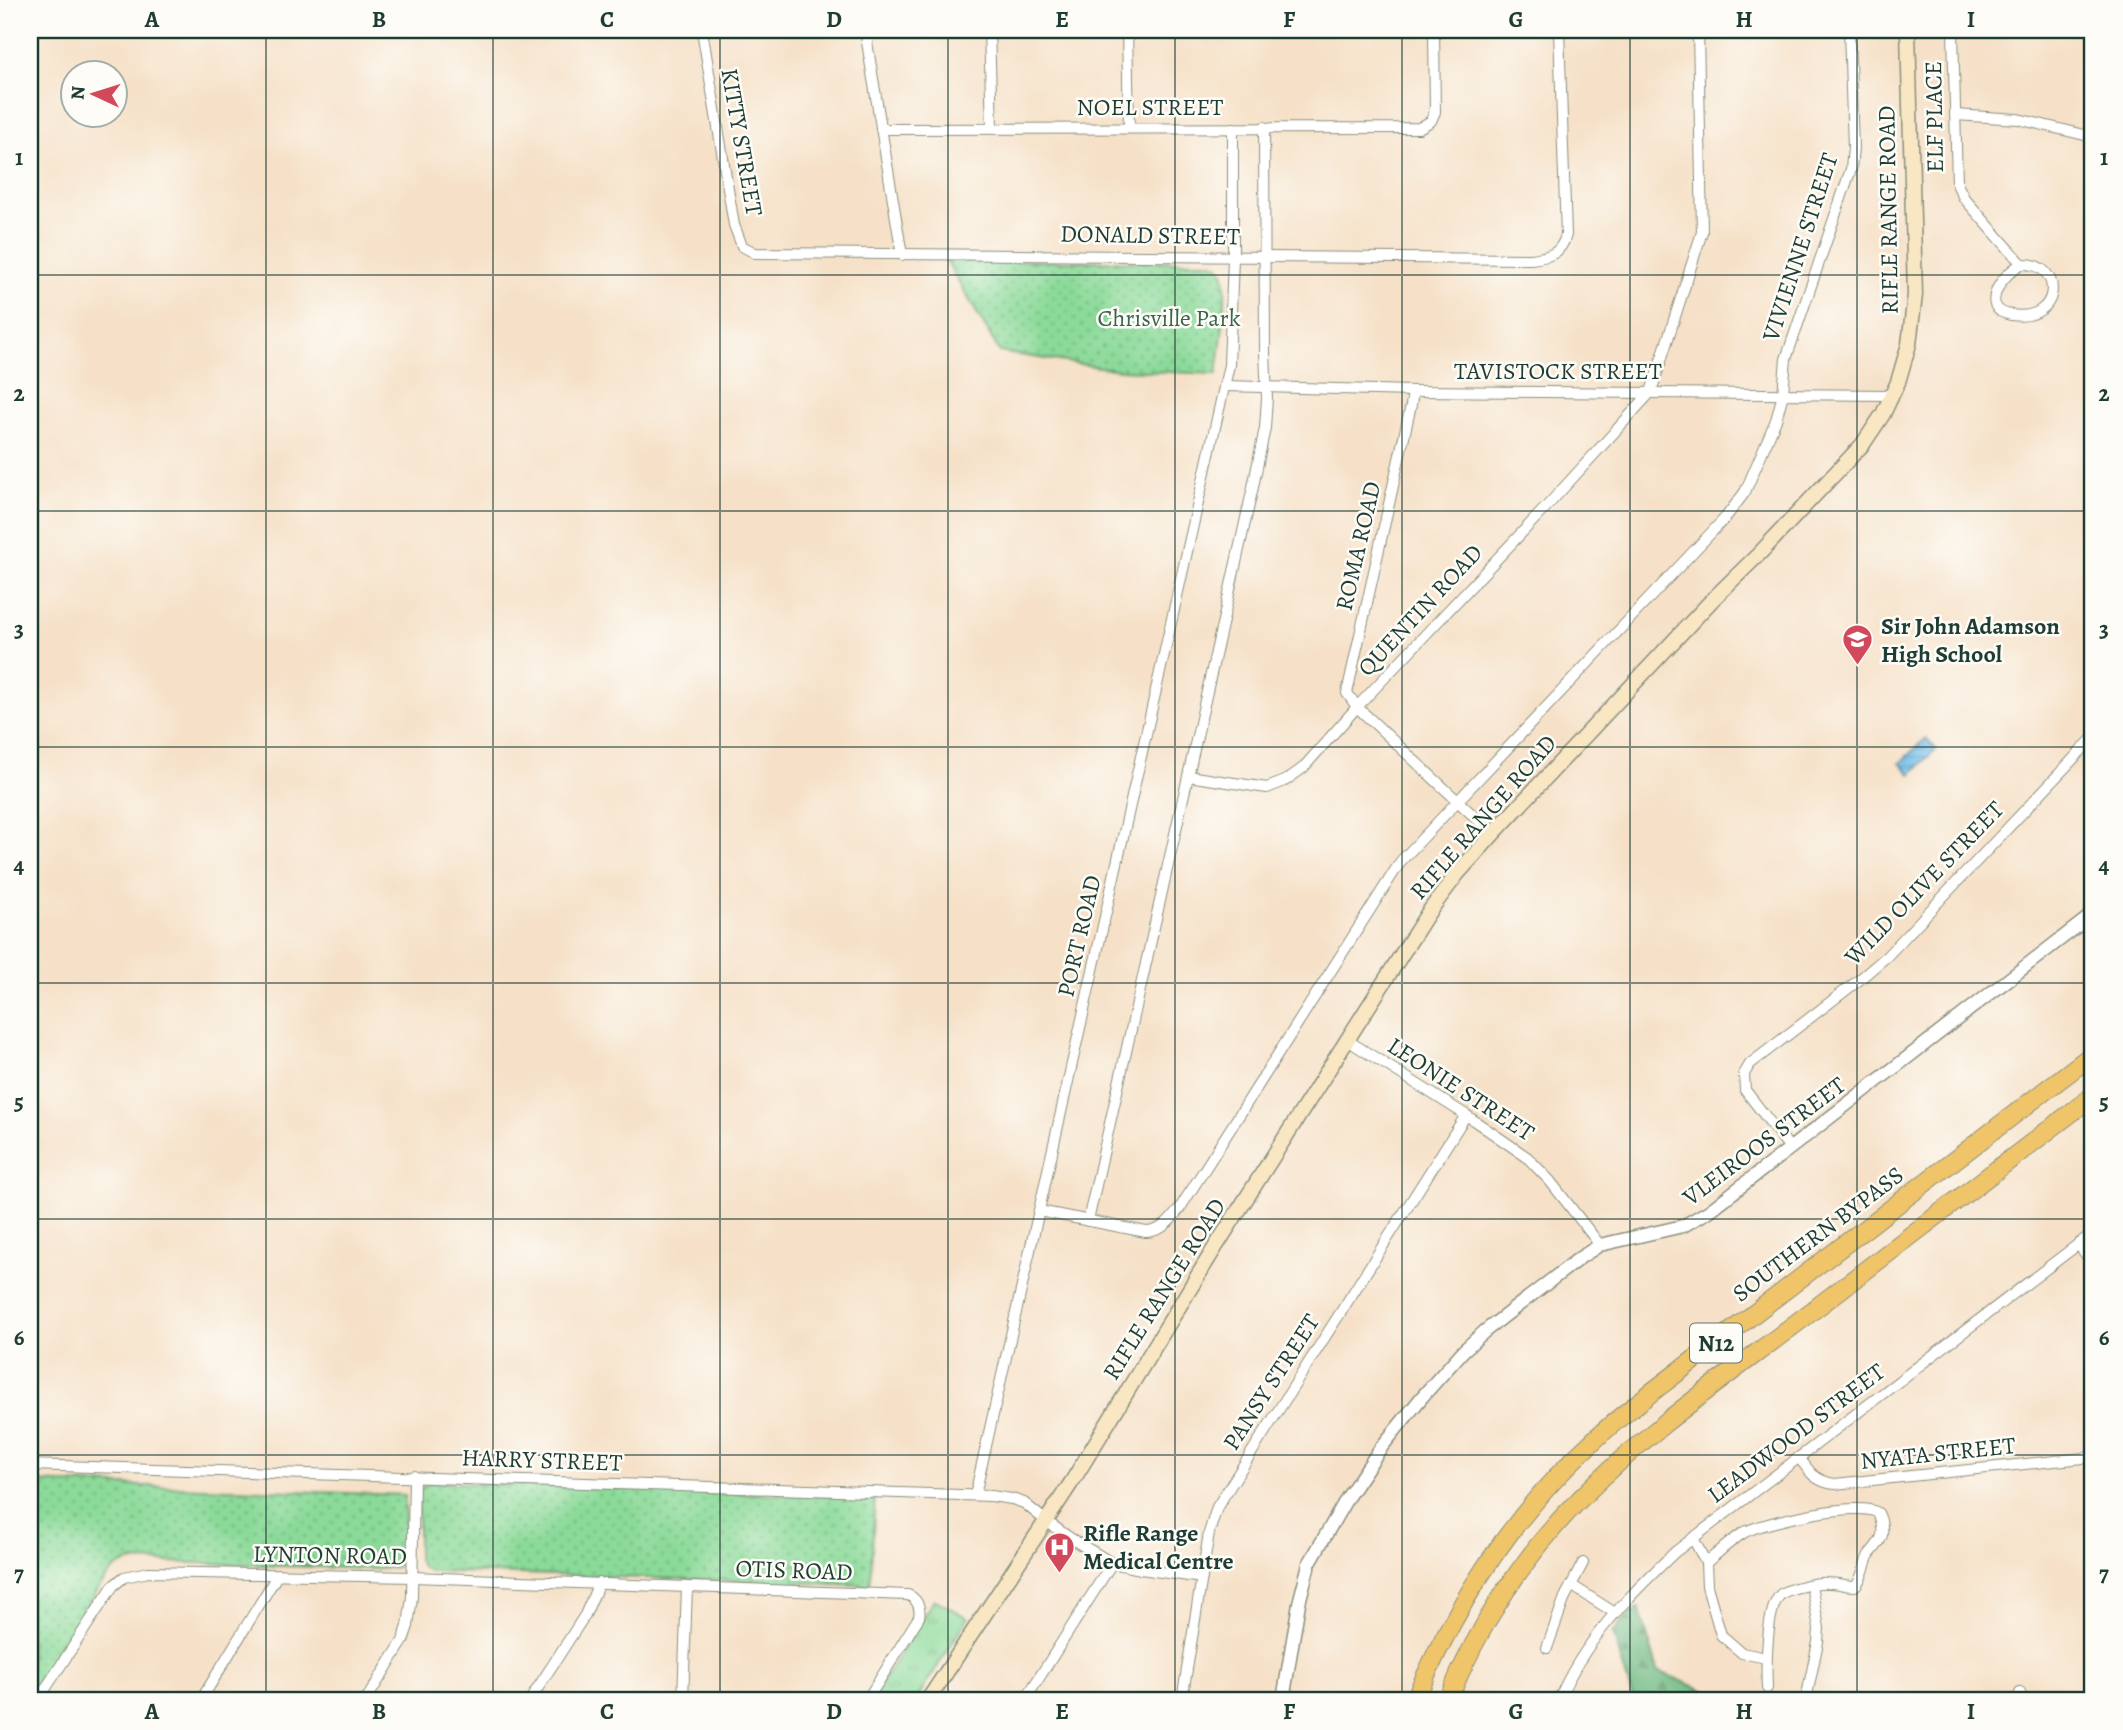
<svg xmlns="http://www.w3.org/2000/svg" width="2123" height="1730" font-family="Alegreya,serif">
<defs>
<pattern id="grass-tufts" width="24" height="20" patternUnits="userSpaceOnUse" patternTransform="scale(1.75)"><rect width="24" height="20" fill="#8bda99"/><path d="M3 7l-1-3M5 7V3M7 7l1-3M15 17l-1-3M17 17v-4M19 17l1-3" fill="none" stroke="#71b27e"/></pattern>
<pattern id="forest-firs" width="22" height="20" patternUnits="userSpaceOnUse" patternTransform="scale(1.75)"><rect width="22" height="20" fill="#70ba81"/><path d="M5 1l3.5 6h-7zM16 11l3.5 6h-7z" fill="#5b986a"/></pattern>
<pattern id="park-dots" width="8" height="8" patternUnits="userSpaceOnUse" patternTransform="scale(1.75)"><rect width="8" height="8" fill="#8bda99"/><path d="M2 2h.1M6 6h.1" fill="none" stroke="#71b27e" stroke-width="1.8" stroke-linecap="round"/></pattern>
<pattern id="water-rules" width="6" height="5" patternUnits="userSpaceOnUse" patternTransform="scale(1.75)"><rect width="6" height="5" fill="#71bdea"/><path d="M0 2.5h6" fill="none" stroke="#5c9bbe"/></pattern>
</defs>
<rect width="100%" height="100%" fill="#fdfcf7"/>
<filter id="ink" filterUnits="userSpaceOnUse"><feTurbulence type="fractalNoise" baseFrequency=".0143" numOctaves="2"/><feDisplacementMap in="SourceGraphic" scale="14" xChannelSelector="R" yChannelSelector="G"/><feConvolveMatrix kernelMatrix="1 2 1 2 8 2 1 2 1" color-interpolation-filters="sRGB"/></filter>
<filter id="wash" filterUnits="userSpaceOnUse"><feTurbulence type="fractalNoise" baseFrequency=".00686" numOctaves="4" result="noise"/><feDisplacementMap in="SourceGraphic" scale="28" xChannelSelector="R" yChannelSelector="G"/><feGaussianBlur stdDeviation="1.57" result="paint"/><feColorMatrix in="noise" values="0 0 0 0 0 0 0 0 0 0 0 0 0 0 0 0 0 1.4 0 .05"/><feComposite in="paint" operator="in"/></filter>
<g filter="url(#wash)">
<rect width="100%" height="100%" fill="#f6e1c8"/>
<polygon fill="url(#grass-tufts)" stroke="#558c66" stroke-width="2" points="934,1599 968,1618 916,1700 871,1700"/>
<polygon fill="url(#forest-firs)" stroke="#487c5a" stroke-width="2" points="1639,1608 1658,1671 1727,1700 1633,1700 1613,1633 1623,1619"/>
<g fill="url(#park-dots)" stroke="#558c66" stroke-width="2">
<path d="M946,260L1210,262C1216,264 1221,266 1223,272C1230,288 1219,355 1217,374L1120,370L1000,352Z"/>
<path d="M30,1482L405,1495L404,1554L402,1563L396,1567L379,1569L134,1561C114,1565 110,1572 99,1588L30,1695Z"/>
<path d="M432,1482L875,1498L870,1585L430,1571L421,1567L418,1559V1496C421,1488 424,1485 432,1482Z"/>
</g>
<polygon fill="url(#water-rules)" stroke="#487d8f" stroke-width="2" points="1926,738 1936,749 1911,774 1900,763"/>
</g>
<g filter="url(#ink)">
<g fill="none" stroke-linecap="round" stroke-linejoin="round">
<defs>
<g id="minor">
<path d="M702,30L734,225L742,246L755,253L1531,259C1549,257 1561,254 1566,235L1559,30"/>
<polyline points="865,30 902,255"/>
<polyline points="989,30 992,128"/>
<polyline points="1127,30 1129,127"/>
<path d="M1953,30L1957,184L1964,198L2022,264C2064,262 2063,323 2011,315C1976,309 2004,272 2022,264"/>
<polyline points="1955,115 2018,119 2093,137"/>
<polyline points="881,129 1419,128 1431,121 1435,112 1434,30"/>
<polyline points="1225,386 1413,391 1892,395"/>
<polyline points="1413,391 1411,405 1347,693 1357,707 1493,834"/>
<polyline points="1188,776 1267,788 1285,781 1303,768 1357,707 1548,505 1651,392 1702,232 1698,30"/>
<polyline points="1347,1040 1466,1115 1527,1157 1550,1181 1600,1245"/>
<polyline points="1790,1148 1745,1090 1744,1074 1750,1064 1859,980 1887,956 2093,738"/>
<path d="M1039,1211L1146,1232C1163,1231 1171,1220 1180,1208L1401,861L1726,517L1745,492L1776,420L1783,394L1786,359L1851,169L1853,148L1849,30"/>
<polyline points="1088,1221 1253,487 1265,428 1267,398 1265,352 1264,127"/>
<polyline points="2078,1244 2093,1264"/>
<path d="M1799,1457C1809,1472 1816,1482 1835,1484L2093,1457"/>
<polyline points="30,1465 991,1496 1012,1499 1024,1503 1046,1521 1070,1538 1112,1563 1141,1569 1202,1578"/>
<polyline points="975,1495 1229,365 1233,258 1233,128"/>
<polyline points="1693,1538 1706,1563 1707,1586 1721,1635 1742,1653 1766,1658"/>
<path d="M1706,1563C1718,1553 1731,1540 1745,1532C1764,1522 1861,1500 1878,1513C1881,1519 1883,1528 1882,1535C1880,1544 1874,1548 1869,1555C1863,1566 1864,1577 1855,1586C1846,1586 1838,1583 1828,1583C1818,1582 1789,1588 1781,1594C1766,1607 1766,1668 1767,1688"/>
<polyline points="1571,1585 1615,1613"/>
<polyline points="1547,1648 1565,1597 1583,1563"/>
<polyline points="2020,1693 2023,1700"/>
<path d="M38,1700L113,1586L124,1577L148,1572L413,1577L908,1595C917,1599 921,1607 919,1617L867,1700"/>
<polyline points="201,1700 278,1574"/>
<polyline points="366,1700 403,1641 408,1626 412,1597 414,1476"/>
<polyline points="530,1700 585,1615 599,1583"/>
<polyline points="683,1700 687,1587"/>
<polyline points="1025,1700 1112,1563"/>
<polyline points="1182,1700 1209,1533 1217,1507 1466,1115"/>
<path d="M1559,1700C1583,1641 1630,1595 1675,1552L2093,1233"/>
<polyline points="1806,1700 1818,1642 1819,1628 1811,1585"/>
</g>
<polyline id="tertiary" points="1283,1700 1299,1603 1309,1564 1347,1498 1380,1449 1422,1397 1463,1351 1485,1331 1581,1257 1600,1245 1683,1226 1709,1211 2093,914"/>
<polyline id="secondary" points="928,1700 1073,1480 1216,1246 1428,913 1458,873 1493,834 1713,599 1760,553 1863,444 1883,414 1898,382 1909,344 1915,295 1908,30"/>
<g id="motorway">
<path d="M1415,1700C1456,1603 1512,1515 1591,1443C1619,1416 1651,1393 1682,1369L2093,1054"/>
<path d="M1448,1700C1478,1626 1524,1555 1581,1498C1649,1429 1730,1374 1807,1315C1903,1242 1998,1169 2093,1096"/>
</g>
</defs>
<use href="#minor" stroke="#8a8f7e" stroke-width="12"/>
<use href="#tertiary" stroke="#8a8f7e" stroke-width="15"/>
<use href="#secondary" stroke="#8a8f7e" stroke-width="17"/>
<use href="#motorway" stroke="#8a8f7e" stroke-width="20"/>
<use href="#minor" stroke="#fff" stroke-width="10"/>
<use href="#tertiary" stroke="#fff" stroke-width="12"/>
<use href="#secondary" stroke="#f9e7c3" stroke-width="14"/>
<use href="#motorway" stroke="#f0c469" stroke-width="18"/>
</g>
</g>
<path fill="none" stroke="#1f3d34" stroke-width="2" stroke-opacity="0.55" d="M266,30V1700M493,30V1700M720,30V1700M948,30V1700M1175,30V1700M1402,30V1700M1630,30V1700M1857,30V1700M30,275H2093M30,511H2093M30,747H2093M30,983H2093M30,1219H2093M30,1455H2093"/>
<defs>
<symbol id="school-pin" viewBox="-11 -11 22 30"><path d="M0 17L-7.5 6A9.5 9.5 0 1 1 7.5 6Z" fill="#d1495b" stroke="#fdfcf7"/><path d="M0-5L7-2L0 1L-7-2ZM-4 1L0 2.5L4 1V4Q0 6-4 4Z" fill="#fff"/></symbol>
<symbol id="hospital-pin" viewBox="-11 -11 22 30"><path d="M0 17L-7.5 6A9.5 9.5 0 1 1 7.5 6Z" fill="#d1495b" stroke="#fdfcf7"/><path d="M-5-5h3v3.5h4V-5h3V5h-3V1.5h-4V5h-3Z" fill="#fff"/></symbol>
</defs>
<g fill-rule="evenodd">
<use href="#school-pin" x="1840" y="622" width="35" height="47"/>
<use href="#hospital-pin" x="1042" y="1530" width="35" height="47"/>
</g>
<g text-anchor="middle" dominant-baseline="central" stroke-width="5" stroke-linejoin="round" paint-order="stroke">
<rect fill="#fdfcf7" stroke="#62766e" stroke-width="2" x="1690" y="1323.5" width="52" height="39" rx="5"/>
<g font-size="23" font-weight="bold" fill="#1f3d34">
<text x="1716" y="1343">N12</text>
</g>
<g font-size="24" fill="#1f3d34" stroke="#fdfcf7">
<text x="1150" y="107">NOEL STREET</text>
<text transform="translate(1934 117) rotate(-91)">ELF PLACE</text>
<text transform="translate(742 142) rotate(80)">KITTY STREET</text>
<text transform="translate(1888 210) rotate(-91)">RIFLE RANGE ROAD</text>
<text transform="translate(1150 235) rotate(1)">DONALD STREET</text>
<text transform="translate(1800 247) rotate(-72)">VIVIENNE STREET</text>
<text x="1558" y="371">TAVISTOCK STREET</text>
<text transform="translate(1358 546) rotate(-77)">ROMA ROAD</text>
<text transform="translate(1420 610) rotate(-47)">QUENTIN ROAD</text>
<text transform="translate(1483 817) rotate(-49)">RIFLE RANGE ROAD</text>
<text transform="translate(1924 883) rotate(-46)">WILD OLIVE STREET</text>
<text transform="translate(1079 936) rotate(-77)">PORT ROAD</text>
<text transform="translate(1461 1089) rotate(33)">LEONIE STREET</text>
<text transform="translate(1764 1141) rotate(-37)">VLEIROOS STREET</text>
<text transform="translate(1818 1234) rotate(-37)">SOUTHERN BYPASS</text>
<text transform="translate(1164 1289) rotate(-58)">RIFLE RANGE ROAD</text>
<text transform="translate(1271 1382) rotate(-57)">PANSY STREET</text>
<text transform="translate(1796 1433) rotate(-37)">LEADWOOD STREET</text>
<text transform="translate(1938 1453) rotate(-6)">NYATA STREET</text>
<text transform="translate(542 1460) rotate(2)">HARRY STREET</text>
<text transform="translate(330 1555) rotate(1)">LYNTON ROAD</text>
<text transform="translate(794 1570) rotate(2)">OTIS ROAD</text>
</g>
<g font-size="24" fill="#3a644d" stroke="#fdfcf7">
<text x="1169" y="318">Chrisville Park</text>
</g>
<g font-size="24" font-weight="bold" fill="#1f3d34" stroke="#fdfcf7" text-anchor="start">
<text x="1881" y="626">Sir John Adamson<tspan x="1881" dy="28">High School</tspan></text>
<text x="1083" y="1533">Rifle Range<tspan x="1083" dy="28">Medical Centre</tspan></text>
</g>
</g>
<rect width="2123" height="1730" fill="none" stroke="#fdfcf7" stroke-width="77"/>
<g transform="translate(94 94) rotate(274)"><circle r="33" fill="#fdfcf7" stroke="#a4b0a9" stroke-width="2"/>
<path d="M0-5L12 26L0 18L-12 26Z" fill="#d1495b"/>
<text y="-10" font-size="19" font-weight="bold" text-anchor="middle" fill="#1f3d34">N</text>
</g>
<rect x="38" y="38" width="2046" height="1654" fill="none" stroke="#1f3d34" stroke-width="2.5"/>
<g font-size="23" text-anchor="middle" font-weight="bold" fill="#1f3d34">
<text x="152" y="27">A</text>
<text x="379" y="27">B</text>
<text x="607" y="27">C</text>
<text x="834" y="27">D</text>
<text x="1062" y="27">E</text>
<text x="1289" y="27">F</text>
<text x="1516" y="27">G</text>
<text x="1744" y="27">H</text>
<text x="1971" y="27">I</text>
<text x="19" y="165">1</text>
<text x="2104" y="165">1</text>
<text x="19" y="401">2</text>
<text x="2104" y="401">2</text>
<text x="19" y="637">3</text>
<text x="2104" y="637">3</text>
<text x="19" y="873">4</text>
<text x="2104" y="873">4</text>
<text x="19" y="1109">5</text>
<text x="2104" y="1109">5</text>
<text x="19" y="1345">6</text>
<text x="2104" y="1345">6</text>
<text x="19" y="1581">7</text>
<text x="2104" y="1581">7</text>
<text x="152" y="1719">A</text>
<text x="379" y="1719">B</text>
<text x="607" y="1719">C</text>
<text x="834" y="1719">D</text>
<text x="1062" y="1719">E</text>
<text x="1289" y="1719">F</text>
<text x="1516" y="1719">G</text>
<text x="1744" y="1719">H</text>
<text x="1971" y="1719">I</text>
</g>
</svg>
